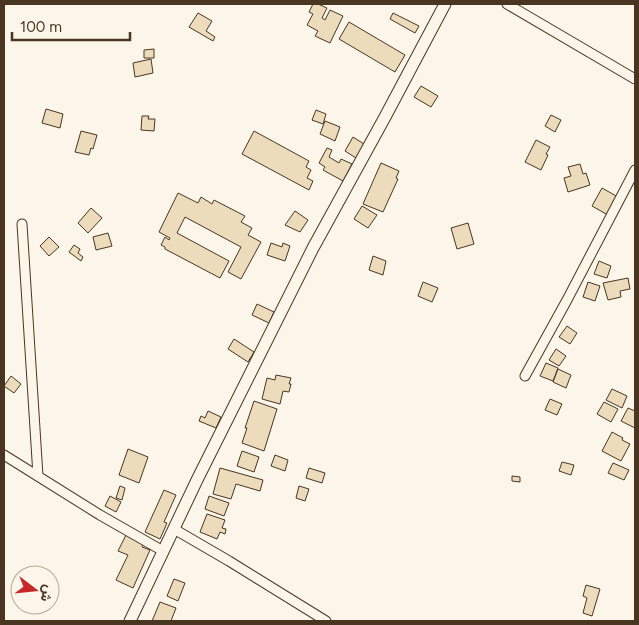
<svg xmlns="http://www.w3.org/2000/svg" width="639" height="625" font-family="Figtree,Vazirmatn,sans-serif">
<rect width="100%" height="100%" fill="#fbf6e9"/>
<g fill="#ecdcbc" stroke="#4a3520">
<polygon points="313,4 318,4 327,8 322,18 325,20 330,10 343,16 330,43 315,36 318,31 307,25 313,14 309,12"/>
<polygon points="198,13 212,21 206,31 215,37 213,41 189,27"/>
<polygon points="393,13 419,26 415,33 390,19"/>
<polygon points="349,22 405,55 395,72 339,39"/>
<polygon points="154,49 154,58 144,58 144,50"/>
<polygon points="151,59 153,73 135,77 133,63"/>
<polygon points="421,86 438,96 431,107 414,97"/>
<polygon points="46,109 63,114 60,128 42,123"/>
<polygon points="316,110 326,114 323,124 312,120"/>
<polygon points="551,115 561,120 555,132 545,126"/>
<polygon points="142,116 149,116 148,119 155,119 154,131 141,130"/>
<polygon points="325,121 340,127 335,141 320,134"/>
<polygon points="81,131 97,135 93,149 91,148 89,155 75,152"/>
<polygon points="254,131 309,161 306,167 311,170 307,178 313,181 309,190 242,154"/>
<polygon points="353,137 364,144 356,158 345,151"/>
<polygon points="536,140 550,147 546,154 548,155 541,170 525,162"/>
<polygon points="327,148 332,150 329,157 339,163 341,159 352,164 343,181 323,170 325,167 319,163"/>
<polygon points="381,163 399,171 396,178 398,179 383,212 363,204"/>
<polygon points="580,164 583,174 586,173 590,185 568,192 564,178 571,176 568,167"/>
<polygon points="602,188 618,197 608,215 592,206"/>
<polygon points="178,193 198,203 201,197 212,204 214,200 245,216 241,222 252,228 248,235 261,242 241,279 228,272 241,247 185,217 177,233 229,261 220,278 165,249 165,247 161,245 165,237 169,240 170,238 159,232"/>
<polygon points="362,206 377,215 368,228 354,219"/>
<polygon points="91,208 102,218 88,233 78,223"/>
<polygon points="295,211 308,220 300,232 285,225"/>
<polygon points="468,223 474,244 457,249 451,228"/>
<polygon points="108,233 112,246 96,250 93,237"/>
<polygon points="49,237 59,247 49,256 40,246"/>
<polygon points="271,243 282,247 283,243 290,246 285,261 267,255"/>
<polygon points="74,245 80,249 78,253 83,257 81,261 69,252"/>
<polygon points="373,256 386,261 383,275 369,270"/>
<polygon points="599,261 611,266 607,278 594,274"/>
<polygon points="628,278 630,289 620,291 621,297 608,300 603,283"/>
<polygon points="423,282 438,288 432,302 418,296"/>
<polygon points="588,282 600,286 595,301 583,297"/>
<polygon points="257,304 274,312 269,323 252,315"/>
<polygon points="567,326 577,333 570,344 559,337"/>
<polygon points="234,339 254,352 248,362 228,349"/>
<polygon points="556,349 566,356 559,366 549,360"/>
<polygon points="546,363 558,368 553,381 540,376"/>
<polygon points="558,369 571,375 566,388 553,382"/>
<polygon points="276,375 291,378 289,384 291,384 289,392 283,391 280,404 262,399 267,378 275,380"/>
<polygon points="11,376 21,384 14,393 4,386"/>
<polygon points="612,389 627,396 622,408 606,400"/>
<polygon points="550,399 562,404 557,415 545,410"/>
<polygon points="254,401 277,409 264,451 242,443 247,428 245,428"/>
<polygon points="604,402 618,409 611,422 597,414"/>
<polygon points="628,408 635,411 635,428 621,421"/>
<polygon points="208,411 221,417 216,428 199,421 201,416 205,418"/>
<polygon points="612,432 623,438 622,440 630,444 621,461 602,451"/>
<polygon points="128,449 148,457 139,483 119,475"/>
<polygon points="242,451 259,457 254,472 237,466"/>
<polygon points="275,455 288,460 285,471 271,466"/>
<polygon points="562,462 574,465 571,475 559,471"/>
<polygon points="613,463 629,470 624,480 608,473"/>
<polygon points="220,468 263,480 260,491 236,484 231,499 213,494"/>
<polygon points="309,468 325,473 322,483 306,478"/>
<polygon points="512,476 520,477 520,482 512,481"/>
<polygon points="120,486 125,488 122,500 116,498"/>
<polygon points="299,486 309,489 305,501 296,498"/>
<polygon points="164,490 176,495 164,522 167,523 160,539 145,532"/>
<polygon points="110,496 121,502 116,512 105,506"/>
<polygon points="209,496 229,503 224,516 205,509"/>
<polygon points="207,514 225,520 222,528 226,529 225,534 220,532 217,539 200,532"/>
<polygon points="127,533 145,542 142,547 150,550 133,588 116,580 128,555 118,551"/>
<polygon points="174,579 185,583 178,601 167,596"/>
<polygon points="586,585 600,589 592,616 583,613 587,598 583,596"/>
<polygon points="160,602 176,608 171,621 152,621"/>
</g>
<g fill="none" stroke-linecap="round" stroke-linejoin="round">
<defs>
<g id="minor">
<polyline points="507,4 635,79"/>
<polyline points="22,224 38,476"/>
<polyline points="525,376 567,300 635,170"/>
<polyline points="4,455 100,515 163,551"/>
<polyline points="174,529 229,561 326,621"/>
</g>
<polyline id="major" points="130,621 197,480 313,248 385,117 445,4"/>
</defs>
<use href="#minor" stroke="#4a3520" stroke-width="11"/>
<use href="#major" stroke="#4a3520" stroke-width="13"/>
<use href="#minor" stroke="#fbf6e9" stroke-width="9"/>
<use href="#major" stroke="#fbf6e9" stroke-width="11"/>
</g>
<rect width="639" height="625" fill="none" stroke="#4a3520" stroke-width="10"/>
<g transform="translate(35 590) rotate(106)"><circle r="24" fill="#fbf6e9" stroke="#b4a999"/>
<path d="M0-4L9 19L0 12L-9 19Z" fill="#c62828"/>
<text y="-8" font-size="14" font-weight="bold" text-anchor="middle" fill="#4a3520">ش</text>
</g>
<path d="M12 32v8h118v-8" fill="none" stroke="#4a3520" stroke-width="2.5"/>
<text x="20" y="32" font-size="15" fill="#4a3520" stroke="#fbf6e9" stroke-width="4" paint-order="stroke">100 m</text>
</svg>
